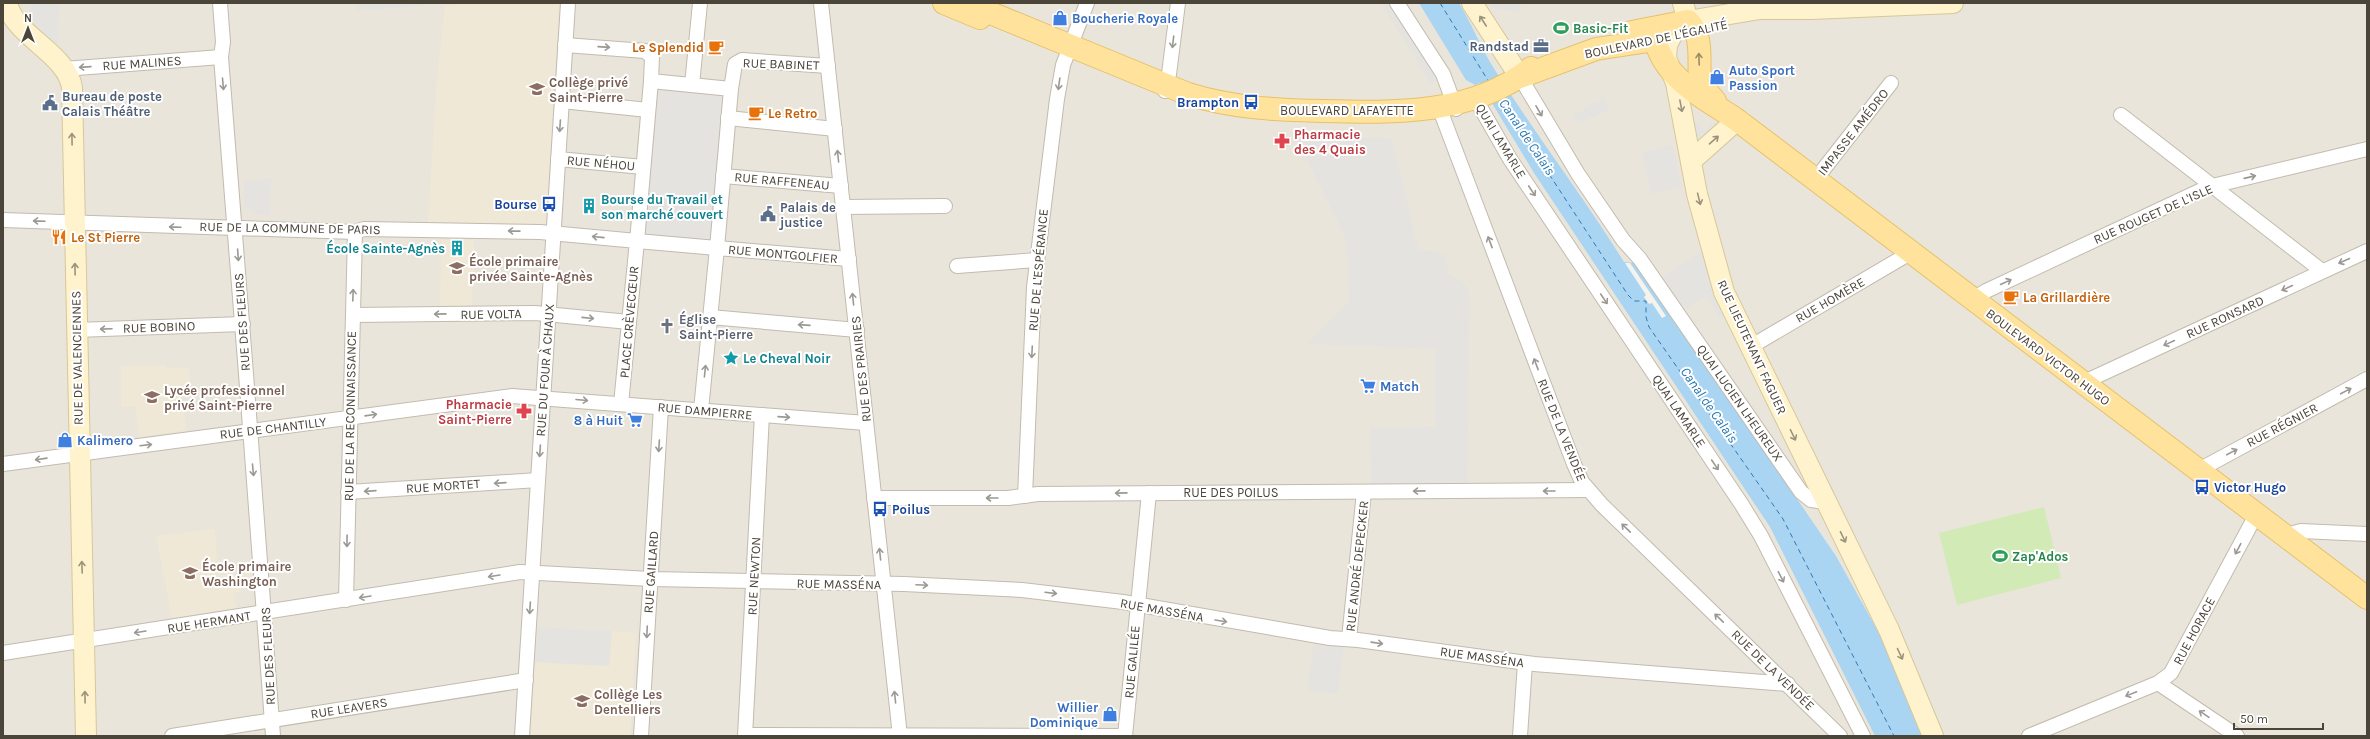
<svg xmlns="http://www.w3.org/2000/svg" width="2370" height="739" font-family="Karla,sans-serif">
<rect width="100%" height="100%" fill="#f6f3ec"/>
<rect fill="#eae5da" x="3" y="3" width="2364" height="733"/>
<g fill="#efe8d6">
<polygon points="463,3 559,3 546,225 428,222 437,81 445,6"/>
<polygon points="441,240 474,240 472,305 440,306"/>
<polygon points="166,365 166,368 188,368 191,386 181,388 186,430 139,437 135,406 121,407 121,366"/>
<polygon points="215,529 218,574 254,572 254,577 240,579 241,592 234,593 236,608 172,618 156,536"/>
<polygon points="612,631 636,633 630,736 531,736 535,662 609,666"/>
</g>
<polygon fill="#d2eab5" points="2044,507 2061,578 1957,605 1939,533"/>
<g fill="#e5e3e0">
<polygon points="32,3 59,3 58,45 28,18"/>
<polygon points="356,3 422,3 422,6 356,11"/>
<polygon points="1381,3 1393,3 1439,79 1431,84"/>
<polygon points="1490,3 1521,3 1520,13 1493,8"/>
<polygon points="653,85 728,91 715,244 639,237"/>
<polygon points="1604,98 1609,110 1577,124 1573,115 1584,111 1583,107"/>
<polygon points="1690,122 1697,122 1704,131 1715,122 1734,138 1706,163 1697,164"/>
<polygon points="1294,133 1392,139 1418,248 1446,255 1448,274 1461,280 1470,293 1467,485 1371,488 1370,428 1435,427 1435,349 1308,344 1349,302 1348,260 1343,233"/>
<polygon points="1673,145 1682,187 1651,194 1642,152"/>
<polygon points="272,178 269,216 259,214 244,207 244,182"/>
<polygon points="1705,250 1729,311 1721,318 1706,296 1684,310 1661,278"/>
<polygon points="538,627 612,631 609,666 535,662"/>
<polygon points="1314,643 1344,647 1338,694 1307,690"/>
</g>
<path fill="#a9d4f2" d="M1419,3H1459C1472,24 1480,46 1493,67C1535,134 1583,196 1624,262L1636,263L1836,556L1880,635L1924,736H1875L1770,527L1534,173L1480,83L1475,85L1466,80Z"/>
<polygon fill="#f6f3ec" points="1625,263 1630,263 1666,316 1662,318 1652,303 1649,304 1644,297 1646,295"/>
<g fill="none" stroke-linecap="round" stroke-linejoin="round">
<g stroke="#2e7ab2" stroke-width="1" stroke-dasharray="5 4" stroke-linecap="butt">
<polyline points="1440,3 1489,82"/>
<polyline points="1500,99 1628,295 1634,301 1646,301 1646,317 1649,327 1783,519 1894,736"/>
</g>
<defs>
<g id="street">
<path d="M220,3L223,42L221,57C239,283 257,510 273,736"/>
<polyline points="821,3 900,736"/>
<polyline points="1397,3 1443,74 1456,109"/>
<polyline points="565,45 645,51 652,57 651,81"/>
<polyline points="64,69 221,57"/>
<polyline points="1520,77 1578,174 1623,240 1640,259 1801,492 1811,500 1826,502"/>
<polygon points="651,81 731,89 717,248 637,241"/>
<polyline points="692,85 700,3"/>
<polyline points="731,89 735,64 742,60 828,66"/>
<polyline points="1165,91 1169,74 1178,3"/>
<polyline points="1475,98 1510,159 1742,505 1761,536 1863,736"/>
<polyline points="562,101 648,110"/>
<polyline points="1439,107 1574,464 1582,482 1602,505 1840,736"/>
<polyline points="2121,115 2322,271"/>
<polyline points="728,118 835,129"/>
<polyline points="558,159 643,167"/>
<polyline points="723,176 841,186"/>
<polyline points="1815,180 1891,83"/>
<polyline points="843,207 945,206"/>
<polyline points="3,220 355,232 364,229 540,232 637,241 621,404"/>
<polyline points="957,266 1037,260"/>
<polyline points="1972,300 1986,291 2208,187 2367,149"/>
<polyline points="353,315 535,313 629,322"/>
<polyline points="710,317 857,330"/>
<polyline points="76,330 243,324"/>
<polyline points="1750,347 1910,253"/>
<polyline points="2082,383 2367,251"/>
<polyline points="701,410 717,248 849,259"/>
<polyline points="3,464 512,396 866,423"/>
<polyline points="2197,471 2367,379"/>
<polyline points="348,492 538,480"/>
<polyline points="1025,496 1034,287 1057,99 1063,65 1087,3"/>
<polyline points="874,498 1008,498 1038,494 1588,490"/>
<polyline points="2284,536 2301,531 2367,534"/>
<polyline points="346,600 355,232"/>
<polyline points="1349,639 1364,492"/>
<polyline points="3,653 520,572 651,579 904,584 1022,590 1123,602 1330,638 1358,640 1534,664 1788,684"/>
<polyline points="2158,683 2237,736"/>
<polyline points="745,735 1125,736"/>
<polyline points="172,736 526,680"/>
<polyline points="522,736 568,3"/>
<polyline points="641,736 661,407"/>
<polyline points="745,736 762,415"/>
<polyline points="1125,736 1149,493"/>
<polyline points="1520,736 1525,663"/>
<polyline points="2029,736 2158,683 2171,673 2256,515"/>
</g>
<g id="secondary">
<path d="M7,3C14,36 68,54 72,88L86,736"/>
<polyline points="1472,3 1520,77"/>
<polyline points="1683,3 1688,21 1760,9 1811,9 1953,3"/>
<polyline points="1678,23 1667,45 1666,58 1676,83 1697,194 1724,292 1889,630 1933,736"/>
<polyline points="1691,161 1737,120"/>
</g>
<g id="primary">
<polyline points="944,3 980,18"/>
<path d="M966,3L1188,94C1233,108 1276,110 1323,111C1394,113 1473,115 1531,68"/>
<path d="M1632,32L1688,21C1704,36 1698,61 1700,81L1703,87L1715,101"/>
<path d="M1520,77L1596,49L1655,40C1666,81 1705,98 1737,120L2367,598"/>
</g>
</defs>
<use href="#street" stroke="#c2bbae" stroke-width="16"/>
<use href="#secondary" stroke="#d6c79b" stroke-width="22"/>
<use href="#primary" stroke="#e6c16a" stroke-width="24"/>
<use href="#street" stroke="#fff" stroke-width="14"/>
<use href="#secondary" stroke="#fff3cd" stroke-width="20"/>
<use href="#primary" stroke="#ffe39c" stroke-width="22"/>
</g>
<defs><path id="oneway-shaft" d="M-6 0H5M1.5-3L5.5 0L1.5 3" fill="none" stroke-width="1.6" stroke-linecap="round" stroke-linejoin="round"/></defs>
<g stroke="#9c937c">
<use href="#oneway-shaft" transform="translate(1483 21) rotate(-123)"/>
<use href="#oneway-shaft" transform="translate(1681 106) rotate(79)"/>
<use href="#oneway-shaft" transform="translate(72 139) rotate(-91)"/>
<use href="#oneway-shaft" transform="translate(1714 140) rotate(-41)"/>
<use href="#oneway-shaft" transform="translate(1699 199) rotate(76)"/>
<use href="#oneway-shaft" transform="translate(75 269) rotate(-91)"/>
<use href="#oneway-shaft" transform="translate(1793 435) rotate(64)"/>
<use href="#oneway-shaft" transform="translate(1843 537) rotate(64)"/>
<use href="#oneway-shaft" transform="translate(82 567) rotate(-92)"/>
<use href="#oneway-shaft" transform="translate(1900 654) rotate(65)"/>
<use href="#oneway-shaft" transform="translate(85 697) rotate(-91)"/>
</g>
<g stroke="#9c9892">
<use href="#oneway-shaft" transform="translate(1173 42) rotate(97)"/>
<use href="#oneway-shaft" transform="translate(604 47) rotate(4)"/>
<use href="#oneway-shaft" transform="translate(85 67) rotate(176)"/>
<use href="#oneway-shaft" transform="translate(223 84) rotate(85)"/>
<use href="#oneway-shaft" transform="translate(1059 84) rotate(98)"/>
<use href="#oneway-shaft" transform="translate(1539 111) rotate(60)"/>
<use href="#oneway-shaft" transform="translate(560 126) rotate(94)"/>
<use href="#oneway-shaft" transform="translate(838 156) rotate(-96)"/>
<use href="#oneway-shaft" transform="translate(2250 177) rotate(-13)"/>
<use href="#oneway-shaft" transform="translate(1532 191) rotate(56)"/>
<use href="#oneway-shaft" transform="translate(39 221) rotate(-178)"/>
<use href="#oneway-shaft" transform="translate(175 227) rotate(-178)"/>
<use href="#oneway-shaft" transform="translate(514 231) rotate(-179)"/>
<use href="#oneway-shaft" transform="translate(598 237) rotate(-174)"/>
<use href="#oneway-shaft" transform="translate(1490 242) rotate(-111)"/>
<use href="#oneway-shaft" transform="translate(238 255) rotate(86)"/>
<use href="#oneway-shaft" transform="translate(2344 261) rotate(156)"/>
<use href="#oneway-shaft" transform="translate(2006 282) rotate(-25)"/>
<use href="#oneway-shaft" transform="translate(2287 288) rotate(155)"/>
<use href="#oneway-shaft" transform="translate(353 295) rotate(-88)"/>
<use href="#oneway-shaft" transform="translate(853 299) rotate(-96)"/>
<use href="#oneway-shaft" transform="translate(1604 299) rotate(56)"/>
<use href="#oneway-shaft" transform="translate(440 314) rotate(179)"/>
<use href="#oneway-shaft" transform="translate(588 318) rotate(6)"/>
<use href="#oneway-shaft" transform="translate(804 325) rotate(-176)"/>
<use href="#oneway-shaft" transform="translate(106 329) rotate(178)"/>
<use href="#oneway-shaft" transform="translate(2169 343) rotate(155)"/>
<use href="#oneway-shaft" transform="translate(1032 352) rotate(93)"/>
<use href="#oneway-shaft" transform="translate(1536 364) rotate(-111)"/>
<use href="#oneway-shaft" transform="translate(705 371) rotate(-84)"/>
<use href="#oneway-shaft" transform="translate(2346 391) rotate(-28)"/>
<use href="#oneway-shaft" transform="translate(582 400) rotate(5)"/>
<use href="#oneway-shaft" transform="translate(371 415) rotate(-8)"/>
<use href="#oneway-shaft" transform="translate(784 417) rotate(4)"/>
<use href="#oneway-shaft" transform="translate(146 445) rotate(-7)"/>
<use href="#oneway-shaft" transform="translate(659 446) rotate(94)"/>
<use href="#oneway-shaft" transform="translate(540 451) rotate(94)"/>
<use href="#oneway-shaft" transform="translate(2232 452) rotate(-28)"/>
<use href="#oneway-shaft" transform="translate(41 459) rotate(172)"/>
<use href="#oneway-shaft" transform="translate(1715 465) rotate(56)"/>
<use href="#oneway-shaft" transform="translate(253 470) rotate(85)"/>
<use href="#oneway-shaft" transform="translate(500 483) rotate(176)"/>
<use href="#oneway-shaft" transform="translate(370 491) rotate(176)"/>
<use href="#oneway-shaft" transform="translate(1419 491) rotate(179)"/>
<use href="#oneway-shaft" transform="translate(1549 491) rotate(180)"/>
<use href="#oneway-shaft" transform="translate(1121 493) rotate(179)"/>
<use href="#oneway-shaft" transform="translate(992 498) rotate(180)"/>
<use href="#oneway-shaft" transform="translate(1626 528) rotate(-136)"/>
<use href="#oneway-shaft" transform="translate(347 541) rotate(91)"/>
<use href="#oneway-shaft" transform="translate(2238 549) rotate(118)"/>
<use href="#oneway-shaft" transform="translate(880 554) rotate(-96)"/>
<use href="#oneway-shaft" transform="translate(494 576) rotate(171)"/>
<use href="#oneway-shaft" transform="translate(1781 577) rotate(63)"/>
<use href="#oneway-shaft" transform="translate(922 585) rotate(3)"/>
<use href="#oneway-shaft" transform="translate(1051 593) rotate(7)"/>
<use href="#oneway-shaft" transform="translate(365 597) rotate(171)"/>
<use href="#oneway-shaft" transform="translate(530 608) rotate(94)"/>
<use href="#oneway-shaft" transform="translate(1719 618) rotate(-136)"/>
<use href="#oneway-shaft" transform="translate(1221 621) rotate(9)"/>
<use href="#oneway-shaft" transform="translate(140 632) rotate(171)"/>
<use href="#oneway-shaft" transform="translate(647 632) rotate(93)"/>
<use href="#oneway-shaft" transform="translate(1377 643) rotate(8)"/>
<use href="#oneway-shaft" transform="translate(2131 694) rotate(158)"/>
<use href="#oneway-shaft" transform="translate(895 697) rotate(-96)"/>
<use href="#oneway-shaft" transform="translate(2204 714) rotate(-146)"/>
</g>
<use stroke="#9c8c66" href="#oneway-shaft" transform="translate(1699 59) rotate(-92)"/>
<defs>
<symbol id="shop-bare" viewBox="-9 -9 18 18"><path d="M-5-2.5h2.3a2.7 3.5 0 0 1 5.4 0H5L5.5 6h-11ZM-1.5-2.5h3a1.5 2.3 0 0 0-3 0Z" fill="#3f7fe0" stroke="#fff" stroke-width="2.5" paint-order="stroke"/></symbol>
<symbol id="stadium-bare" viewBox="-9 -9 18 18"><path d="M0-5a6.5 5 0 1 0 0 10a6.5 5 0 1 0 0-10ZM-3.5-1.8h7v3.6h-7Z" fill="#2e9e5b" stroke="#fff" stroke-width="2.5" paint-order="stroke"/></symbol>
<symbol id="office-bare" viewBox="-9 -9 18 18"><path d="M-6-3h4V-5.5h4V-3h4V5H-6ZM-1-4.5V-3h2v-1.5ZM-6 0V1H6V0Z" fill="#5c6f8a" stroke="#fff" stroke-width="2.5" paint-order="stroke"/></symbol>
<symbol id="cafe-bare" viewBox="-9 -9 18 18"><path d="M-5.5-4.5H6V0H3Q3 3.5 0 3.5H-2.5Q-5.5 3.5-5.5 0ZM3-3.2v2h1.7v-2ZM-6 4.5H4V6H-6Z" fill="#e8710a" stroke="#fff" stroke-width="2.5" paint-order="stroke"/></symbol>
<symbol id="school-bare" viewBox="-9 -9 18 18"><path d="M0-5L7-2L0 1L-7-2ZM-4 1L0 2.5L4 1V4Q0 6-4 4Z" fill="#8d6e63" stroke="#fff" stroke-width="2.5" paint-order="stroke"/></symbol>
<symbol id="bus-bare" viewBox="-9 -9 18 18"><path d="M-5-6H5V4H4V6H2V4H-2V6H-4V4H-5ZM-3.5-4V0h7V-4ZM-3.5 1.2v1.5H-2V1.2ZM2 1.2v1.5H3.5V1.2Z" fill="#1a4fb4" stroke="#fff" stroke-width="2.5" paint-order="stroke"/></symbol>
<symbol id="civic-bare" viewBox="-9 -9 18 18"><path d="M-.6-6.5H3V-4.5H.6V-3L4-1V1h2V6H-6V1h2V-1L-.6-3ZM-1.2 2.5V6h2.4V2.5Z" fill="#5c6f8a" stroke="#fff" stroke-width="2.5" paint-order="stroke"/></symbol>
<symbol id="pharmacy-bare" viewBox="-9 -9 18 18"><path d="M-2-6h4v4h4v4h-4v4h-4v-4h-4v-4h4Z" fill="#e0444e" stroke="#fff" stroke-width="2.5" paint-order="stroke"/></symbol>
<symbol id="building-bare" viewBox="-9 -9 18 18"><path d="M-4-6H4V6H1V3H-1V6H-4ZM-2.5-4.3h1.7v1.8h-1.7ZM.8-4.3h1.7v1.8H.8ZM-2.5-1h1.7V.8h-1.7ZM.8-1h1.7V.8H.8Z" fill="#0f9aa8" stroke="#fff" stroke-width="2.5" paint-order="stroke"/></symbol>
<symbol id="restaurant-bare" viewBox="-9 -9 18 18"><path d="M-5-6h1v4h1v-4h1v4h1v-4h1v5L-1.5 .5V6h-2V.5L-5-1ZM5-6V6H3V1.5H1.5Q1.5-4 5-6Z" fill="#e8710a" stroke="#fff" stroke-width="2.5" paint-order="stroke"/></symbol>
<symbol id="church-bare" viewBox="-9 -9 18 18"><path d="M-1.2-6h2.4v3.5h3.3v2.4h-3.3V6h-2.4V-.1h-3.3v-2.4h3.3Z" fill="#6b7280" stroke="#fff" stroke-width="2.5" paint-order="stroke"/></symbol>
<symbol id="sight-bare" viewBox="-9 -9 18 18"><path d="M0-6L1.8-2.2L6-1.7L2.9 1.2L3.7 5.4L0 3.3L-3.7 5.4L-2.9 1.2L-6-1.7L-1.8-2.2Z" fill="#0f9aa8" stroke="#fff" stroke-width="2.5" paint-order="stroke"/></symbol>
<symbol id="supermarket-bare" viewBox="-9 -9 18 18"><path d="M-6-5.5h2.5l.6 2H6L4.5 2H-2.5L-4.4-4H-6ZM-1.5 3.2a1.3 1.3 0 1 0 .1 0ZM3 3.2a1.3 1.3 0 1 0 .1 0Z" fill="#3f7fe0" stroke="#fff" stroke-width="2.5" paint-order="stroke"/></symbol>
</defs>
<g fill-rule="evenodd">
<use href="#shop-bare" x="1049" y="7" width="22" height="22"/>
<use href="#stadium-bare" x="1550" y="17" width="22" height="22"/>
<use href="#office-bare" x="1530" y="35" width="22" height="22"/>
<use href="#cafe-bare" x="705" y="36" width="22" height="22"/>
<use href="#shop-bare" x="1706" y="66" width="22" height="22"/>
<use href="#school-bare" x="526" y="78" width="22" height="22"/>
<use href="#bus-bare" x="1240" y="91" width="22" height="22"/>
<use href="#civic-bare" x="39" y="92" width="22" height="22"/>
<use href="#cafe-bare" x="745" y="102" width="22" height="22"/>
<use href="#pharmacy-bare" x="1271" y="130" width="22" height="22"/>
<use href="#bus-bare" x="538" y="193" width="22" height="22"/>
<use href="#building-bare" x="578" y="195" width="22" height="22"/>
<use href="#civic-bare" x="757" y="203" width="22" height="22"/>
<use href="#restaurant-bare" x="48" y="226" width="22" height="22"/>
<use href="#building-bare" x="446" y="237" width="22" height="22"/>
<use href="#school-bare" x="446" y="257" width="22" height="22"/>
<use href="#cafe-bare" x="2000" y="286" width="22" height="22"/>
<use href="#church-bare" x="656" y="315" width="22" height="22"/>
<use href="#sight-bare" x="720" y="347" width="22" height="22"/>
<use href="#supermarket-bare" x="1357" y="375" width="22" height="22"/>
<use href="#school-bare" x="141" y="386" width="22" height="22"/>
<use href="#pharmacy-bare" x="513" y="400" width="22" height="22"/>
<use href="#supermarket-bare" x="624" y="409" width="22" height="22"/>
<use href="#shop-bare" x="54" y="429" width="22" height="22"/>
<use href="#bus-bare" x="2191" y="476" width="22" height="22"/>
<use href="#bus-bare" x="869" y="498" width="22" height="22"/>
<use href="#stadium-bare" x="1989" y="545" width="22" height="22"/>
<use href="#school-bare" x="179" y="562" width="22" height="22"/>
<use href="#school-bare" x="571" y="690" width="22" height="22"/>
<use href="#shop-bare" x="1099" y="703" width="22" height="22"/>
</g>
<g text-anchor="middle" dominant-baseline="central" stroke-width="4" stroke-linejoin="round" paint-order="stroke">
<g font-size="13" font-weight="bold" fill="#366cbe" stroke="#fff" text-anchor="start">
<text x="1072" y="18">Boucherie Royale</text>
<text x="1729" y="70">Auto Sport<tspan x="1729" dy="15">Passion</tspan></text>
<text x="1380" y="386">Match</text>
<text x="623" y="420" text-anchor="end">8 à Huit</text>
<text x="77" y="440">Kalimero</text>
<text x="1098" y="707" text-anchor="end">Willier<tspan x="1098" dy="15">Dominique</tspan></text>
</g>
<g font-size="13" font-weight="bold" fill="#27864d" stroke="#fff" text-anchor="start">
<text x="1573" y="28">Basic-Fit</text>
<text x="2012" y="556">Zap'Ados</text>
</g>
<g font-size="13" fill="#4b4439" stroke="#fff">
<text transform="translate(1656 39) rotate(-12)">BOULEVARD DE L'ÉGALITÉ</text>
<text transform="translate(142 63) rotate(-4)">RUE MALINES</text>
<text transform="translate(781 64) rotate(2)">RUE BABINET</text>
<text x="1347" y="110">BOULEVARD LAFAYETTE</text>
<text transform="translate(1853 132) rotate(-52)">IMPASSE AMÉDRO</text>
<text transform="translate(1501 141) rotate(59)">QUAI LAMARLE</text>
<text transform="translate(601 163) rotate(5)">RUE NÉHOU</text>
<text transform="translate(782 181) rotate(5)">RUE RAFFENEAU</text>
<text transform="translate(2153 214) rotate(-24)">RUE ROUGET DE L'ISLE</text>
<text transform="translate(290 228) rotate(1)">RUE DE LA COMMUNE DE PARIS</text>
<text transform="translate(783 254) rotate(5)">RUE MONTGOLFIER</text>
<text transform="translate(1038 270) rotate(-85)">RUE DE L'ESPÉRANCE</text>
<text transform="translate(1830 300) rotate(-30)">RUE HOMÈRE</text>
<text transform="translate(491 314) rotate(-1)">RUE VOLTA</text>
<text transform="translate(2225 317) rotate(-25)">RUE RONSARD</text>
<text transform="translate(242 322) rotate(-94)">RUE DES FLEURS</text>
<text transform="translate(629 322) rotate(-85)">PLACE CRÈVECŒUR</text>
<text transform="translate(159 327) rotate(-2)">RUE BOBINO</text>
<text transform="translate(1752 347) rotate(65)">RUE LIEUTENANT FAGUER</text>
<text transform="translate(2048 357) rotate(37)">BOULEVARD VICTOR HUGO</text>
<text transform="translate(77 358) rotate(-91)">RUE DE VALENCIENNES</text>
<text transform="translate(861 369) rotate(-96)">RUE DES PRAIRIES</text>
<text transform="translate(545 370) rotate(-86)">RUE DU FOUR À CHAUX</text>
<text transform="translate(1740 403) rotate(55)">QUAI LUCIEN LHEUREUX</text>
<text transform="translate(705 411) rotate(5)">RUE DAMPIERRE</text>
<text transform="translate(1679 411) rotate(56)">QUAI LAMARLE</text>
<text transform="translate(350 416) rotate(-89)">RUE DE LA RECONNAISSANCE</text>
<text transform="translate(2282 425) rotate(-28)">RUE RÉGNIER</text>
<text transform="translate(273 428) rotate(-7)">RUE DE CHANTILLY</text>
<text transform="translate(1562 430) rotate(68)">RUE DE LA VENDÉE</text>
<text transform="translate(443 486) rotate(-4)">RUE MORTET</text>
<text x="1231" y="492">RUE DES POILUS</text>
<text transform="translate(1357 566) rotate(-84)">RUE ANDRÉ DEPECKER</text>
<text transform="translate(651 572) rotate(-86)">RUE GAILLARD</text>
<text transform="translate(754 576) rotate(-87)">RUE NEWTON</text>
<text transform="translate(839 584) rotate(1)">RUE MASSÉNA</text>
<text transform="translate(1162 610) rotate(10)">RUE MASSÉNA</text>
<text transform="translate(209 622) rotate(-9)">RUE HERMANT</text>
<text transform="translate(2194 631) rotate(-62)">RUE HORACE</text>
<text transform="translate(268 656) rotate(-93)">RUE DES FLEURS</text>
<text transform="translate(1482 657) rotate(8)">RUE MASSÉNA</text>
<text transform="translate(1132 662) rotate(-85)">RUE GALILÉE</text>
<text transform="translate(1773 670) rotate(44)">RUE DE LA VENDÉE</text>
<text transform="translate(349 708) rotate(-9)">RUE LEAVERS</text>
</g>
<g font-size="13" font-weight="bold" fill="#4e5e75" stroke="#fff" text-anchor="start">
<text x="1529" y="46" text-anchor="end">Randstad</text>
<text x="62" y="96">Bureau de poste<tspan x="62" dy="15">Calais Théâtre</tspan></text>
<text x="780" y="207">Palais de<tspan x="780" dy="15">justice</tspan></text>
</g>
<g font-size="13" font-weight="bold" fill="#c56008" stroke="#fff" text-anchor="start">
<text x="704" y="47" text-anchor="end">Le Splendid</text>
<text x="768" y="113">Le Retro</text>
<text x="71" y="237">Le St Pierre</text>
<text x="2023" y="297">La Grillardière</text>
</g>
<g font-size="13" font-weight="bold" fill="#785e54" stroke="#fff" text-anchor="start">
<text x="549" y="82">Collège privé<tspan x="549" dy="15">Saint-Pierre</tspan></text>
<text x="469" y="261">École primaire<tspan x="469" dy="15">privée Sainte-Agnès</tspan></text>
<text x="164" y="390">Lycée professionnel<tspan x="164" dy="15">privé Saint-Pierre</tspan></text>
<text x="202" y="566">École primaire<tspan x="202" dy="15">Washington</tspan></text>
<text x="594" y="694">Collège Les<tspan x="594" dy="15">Dentelliers</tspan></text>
</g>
<g font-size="13" font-weight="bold" fill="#164399" stroke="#fff" text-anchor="end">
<text x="1239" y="102">Brampton</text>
<text x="537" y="204">Bourse</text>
<text x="2214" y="487" text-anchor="start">Victor Hugo</text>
<text x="892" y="509" text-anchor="start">Poilus</text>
</g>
<g font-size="13" font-weight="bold" fill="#be3a42" stroke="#fff" text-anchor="start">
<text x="1294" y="134">Pharmacie<tspan x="1294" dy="15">des 4 Quais</tspan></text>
<text x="512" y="404" text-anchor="end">Pharmacie<tspan x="512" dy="15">Saint-Pierre</tspan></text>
</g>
<g font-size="13" font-weight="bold" fill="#0d838f" stroke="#fff" text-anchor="start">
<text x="601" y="199">Bourse du Travail et<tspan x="601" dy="15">son marché couvert</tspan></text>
<text x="445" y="248" text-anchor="end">École Sainte-Agnès</text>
<text x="743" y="358">Le Cheval Noir</text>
</g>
<g font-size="13" font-weight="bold" fill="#5b616d" stroke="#fff" text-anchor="start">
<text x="679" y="319">Église<tspan x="679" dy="15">Saint-Pierre</tspan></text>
</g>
<g font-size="14" font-style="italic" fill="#2e7ab2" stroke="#fff">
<text transform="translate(1527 137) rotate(56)">Canal de Calais</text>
<text transform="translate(1709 405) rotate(55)">Canal de Calais</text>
</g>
</g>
<rect width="2370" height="739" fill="none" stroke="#4b4439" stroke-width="8"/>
<g transform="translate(28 28)" stroke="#ffffff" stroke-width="3" paint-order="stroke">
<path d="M0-3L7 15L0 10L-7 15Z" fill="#4b4439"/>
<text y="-6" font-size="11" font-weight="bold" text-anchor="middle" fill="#4b4439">N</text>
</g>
<path d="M2234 723v6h89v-6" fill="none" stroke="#4b4439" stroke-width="2"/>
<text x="2240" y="723" font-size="12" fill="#4b4439" stroke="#ffffff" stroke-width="3" paint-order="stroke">50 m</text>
</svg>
